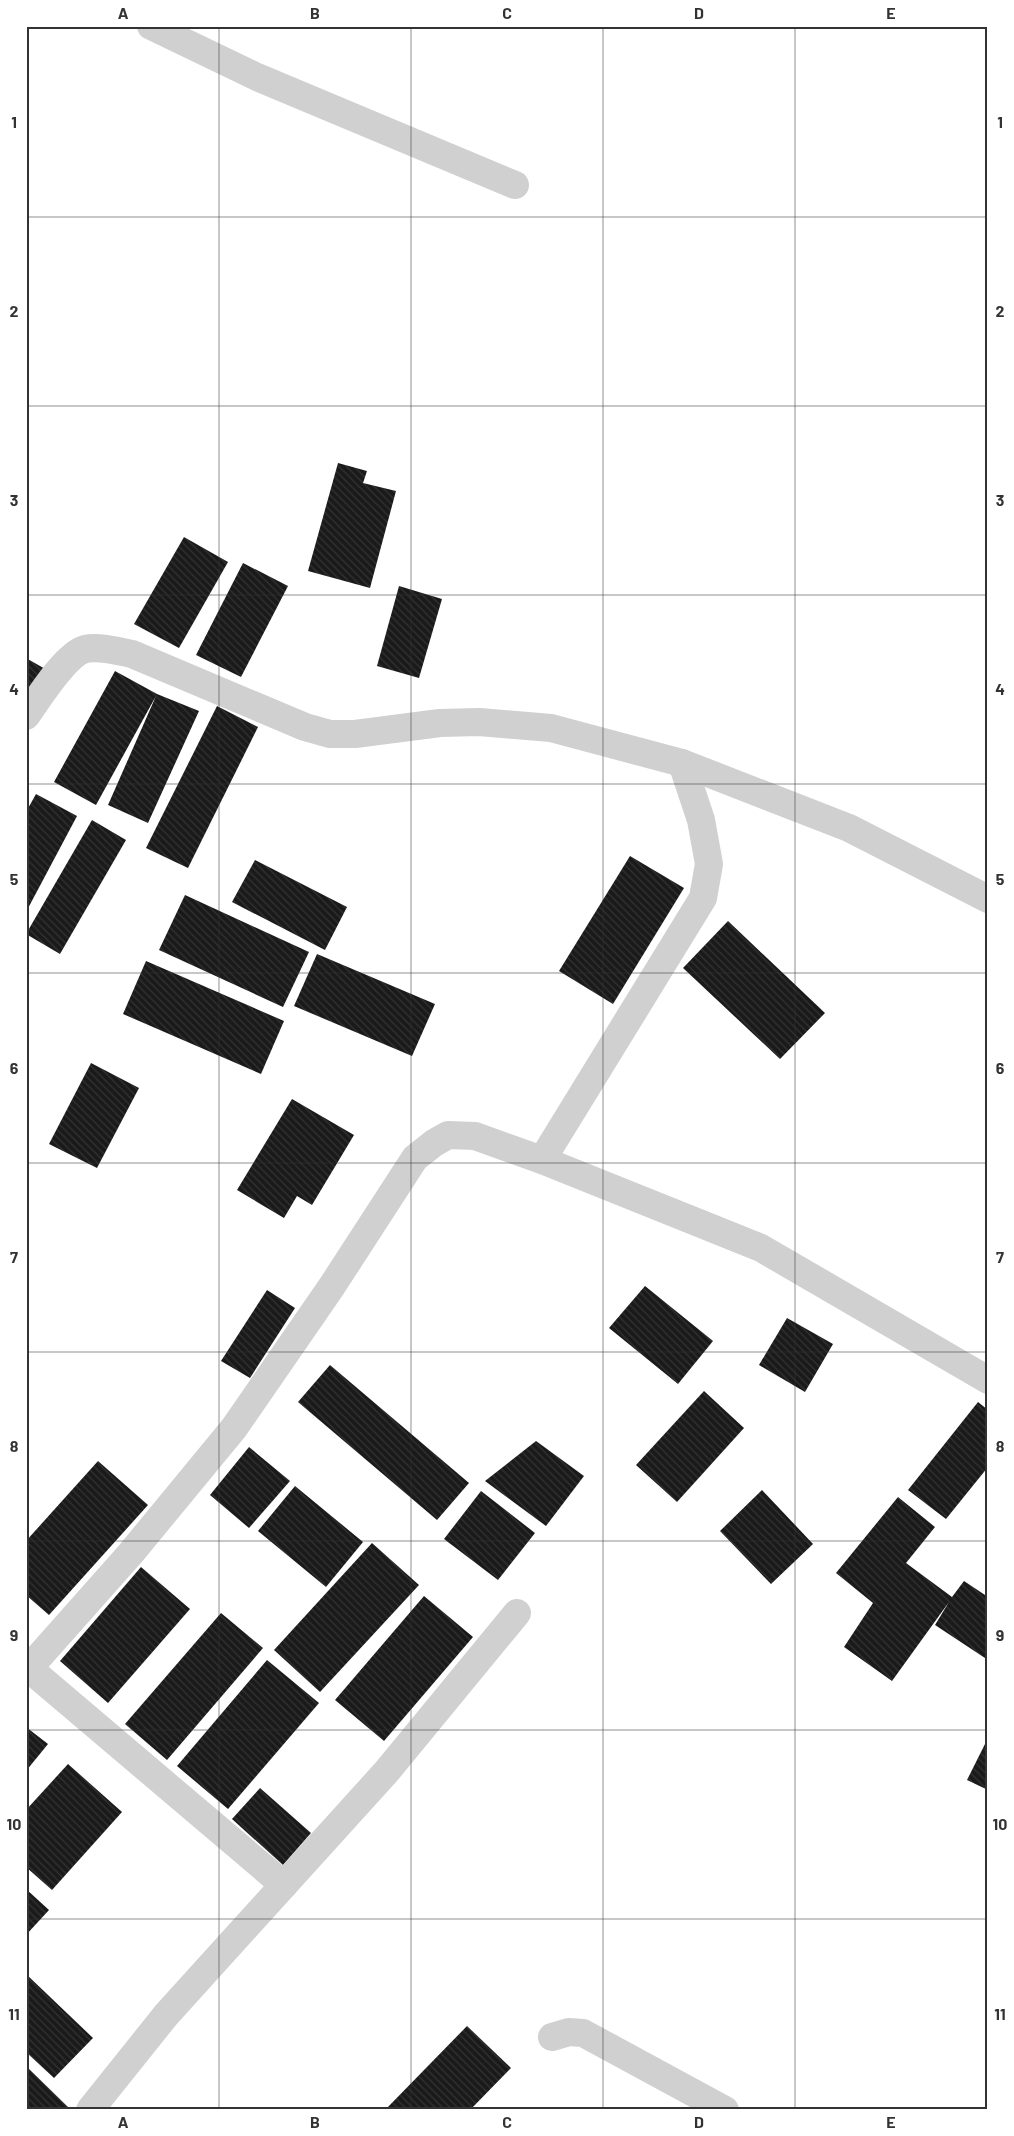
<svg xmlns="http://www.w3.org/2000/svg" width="1014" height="2136" font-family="Barlow,sans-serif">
<defs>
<pattern id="building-back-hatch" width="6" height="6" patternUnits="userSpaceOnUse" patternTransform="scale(1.25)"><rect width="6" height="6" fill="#1a1a1a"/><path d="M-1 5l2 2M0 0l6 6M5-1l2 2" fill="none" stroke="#333"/></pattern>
</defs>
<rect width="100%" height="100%" fill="#fff"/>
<g fill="url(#building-back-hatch)">
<polygon points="338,463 367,471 363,483 396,491 370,588 308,571"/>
<polygon points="184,537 228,562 179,648 134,624"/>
<polygon points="243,563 288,586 241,677 196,655"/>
<polygon points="399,586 442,599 419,678 377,666"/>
<polygon points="26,658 47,670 26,704"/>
<polygon points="115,671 157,694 199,711 148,823 108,805 156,696 96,805 54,782"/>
<polygon points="217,706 258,727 188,868 146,848"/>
<polygon points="36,794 77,816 26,912 26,812"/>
<polygon points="92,820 126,840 60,954 26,934"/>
<polygon points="630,856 684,888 613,1004 559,971"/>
<polygon points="255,860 347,907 325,950 232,902"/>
<polygon points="185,895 309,952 283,1007 159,950"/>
<polygon points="728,921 825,1013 780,1059 683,968"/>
<polygon points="317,954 435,1004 412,1056 294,1006"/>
<polygon points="146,961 284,1021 261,1074 123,1014"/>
<polygon points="91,1063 139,1088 97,1168 49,1144"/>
<polygon points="292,1099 354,1135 312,1205 297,1196 284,1218 237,1190"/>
<polygon points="645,1286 713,1341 678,1384 609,1328"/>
<polygon points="267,1290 295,1308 250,1378 221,1361"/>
<polygon points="787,1318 833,1344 805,1392 759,1365"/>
<polygon points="330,1365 469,1483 437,1520 298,1402"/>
<polygon points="704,1391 744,1428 677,1502 636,1465"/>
<polygon points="978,1402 988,1410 988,1467 946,1519 908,1490"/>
<polygon points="536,1441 584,1476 546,1526 485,1481"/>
<polygon points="249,1447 290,1481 249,1528 210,1495"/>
<polygon points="98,1461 148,1505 49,1615 26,1595 26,1541"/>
<polygon points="295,1486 363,1542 326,1587 258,1531"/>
<polygon points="762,1490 813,1544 771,1584 720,1531"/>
<polygon points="481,1491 535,1533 498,1580 444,1539"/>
<polygon points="898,1497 935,1527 906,1563 952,1597 964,1581 988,1597 988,1660 935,1625 949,1602 892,1681 844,1647 873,1603 836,1573"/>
<polygon points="372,1543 419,1585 320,1692 274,1650"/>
<polygon points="141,1567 190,1609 108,1703 60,1661"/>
<polygon points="424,1596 473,1637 384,1741 335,1700"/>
<polygon points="221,1613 263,1648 167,1760 125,1724"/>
<polygon points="267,1660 319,1703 228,1809 177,1766"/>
<polygon points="26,1727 48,1744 26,1771"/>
<polygon points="988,1738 988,1790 967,1780"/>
<polygon points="68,1764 122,1812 52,1890 26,1867 26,1810"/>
<polygon points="260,1788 311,1833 283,1865 232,1819"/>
<polygon points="26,1889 49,1910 26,1935"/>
<polygon points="26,1974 93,2038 54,2078 26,2052"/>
<polygon points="467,2026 511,2068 470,2110 385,2110"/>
<polygon points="26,2066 69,2108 67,2110 26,2110"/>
</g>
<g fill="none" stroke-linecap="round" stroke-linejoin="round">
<g stroke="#d0d0d0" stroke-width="28">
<polyline points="151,26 257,77 515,185"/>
<path d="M26,716C38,699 65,655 85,649C99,646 118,651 132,654L305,727L330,734H355L440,723L479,722L551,728L682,763L849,828L988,899"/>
<polyline points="542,1160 703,898 709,864 701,820 682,763"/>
<polyline points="26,1666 284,1885"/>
<polyline points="29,1668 131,1553 234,1428 332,1286 415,1158 434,1143 448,1135 475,1136 542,1160 761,1248 988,1380"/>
<polyline points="552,2037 569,2032 583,2033 725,2110"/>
<polyline points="90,2110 166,2015 387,1771 517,1613"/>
</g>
</g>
<path fill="none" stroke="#333" stroke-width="1" stroke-opacity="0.55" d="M219,26V2110M411,26V2110M603,26V2110M795,26V2110M26,217H988M26,406H988M26,595H988M26,784H988M26,973H988M26,1163H988M26,1352H988M26,1541H988M26,1730H988M26,1919H988"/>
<rect width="1014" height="2136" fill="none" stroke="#ffffff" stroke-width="55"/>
<rect x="28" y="28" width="958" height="2080" fill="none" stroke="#333" stroke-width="2"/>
<g font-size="16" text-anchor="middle" font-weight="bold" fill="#333">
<text x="123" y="19">A</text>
<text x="315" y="19">B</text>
<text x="507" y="19">C</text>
<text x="699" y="19">D</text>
<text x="891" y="19">E</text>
<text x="14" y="128">1</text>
<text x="1000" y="128">1</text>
<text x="14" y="317">2</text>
<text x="1000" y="317">2</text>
<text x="14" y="506">3</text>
<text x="1000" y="506">3</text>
<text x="14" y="695">4</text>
<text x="1000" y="695">4</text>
<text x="14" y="885">5</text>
<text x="1000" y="885">5</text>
<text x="14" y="1074">6</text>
<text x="1000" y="1074">6</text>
<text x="14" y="1263">7</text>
<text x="1000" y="1263">7</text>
<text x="14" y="1452">8</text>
<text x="1000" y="1452">8</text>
<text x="14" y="1641">9</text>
<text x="1000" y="1641">9</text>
<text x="14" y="1830">10</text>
<text x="1000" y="1830">10</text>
<text x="14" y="2020">11</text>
<text x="1000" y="2020">11</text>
<text x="123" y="2128">A</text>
<text x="315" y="2128">B</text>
<text x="507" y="2128">C</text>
<text x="699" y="2128">D</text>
<text x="891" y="2128">E</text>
</g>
</svg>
